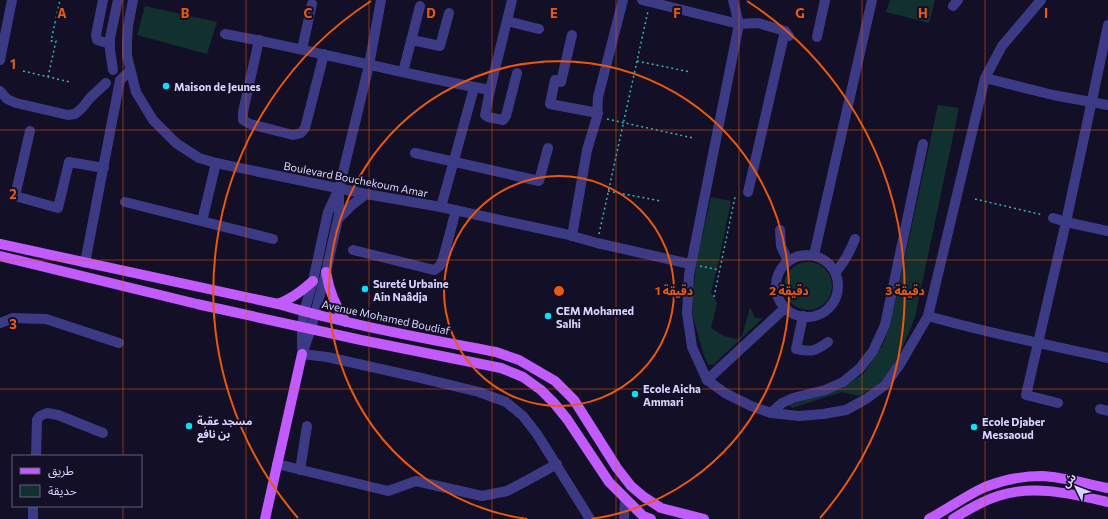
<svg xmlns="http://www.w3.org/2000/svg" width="1108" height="519" font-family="Commissioner,'Noto Sans Arabic',sans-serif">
<rect width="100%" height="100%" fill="#130f26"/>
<g fill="#12302f">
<polygon points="890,0 935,0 929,23 886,12"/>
<polygon points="145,6 217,22 207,54 137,35"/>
<path d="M938,105L959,108L915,317C906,339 897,365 880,382C874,387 866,392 859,396L842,392L792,408L789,405L843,388L864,373L882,346L890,326Z"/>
<polygon points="711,197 731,201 718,265 711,292 717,303 711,328 724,336 737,339 742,336 750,307 755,318 763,318 713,365 708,364 704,356 693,317 693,293 697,258"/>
<circle cx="808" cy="286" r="24"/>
</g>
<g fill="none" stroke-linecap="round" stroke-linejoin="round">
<g stroke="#2fb8b0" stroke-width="1.5" stroke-dasharray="2 3" stroke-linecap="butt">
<polyline points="637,61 690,72"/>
<polyline points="23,71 70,82"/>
<polyline points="48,77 56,41 51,41 60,0"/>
<polyline points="607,119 693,138"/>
<polyline points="608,191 661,201"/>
<polyline points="975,199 1043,215"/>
<polyline points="599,234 648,11"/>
<polyline points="700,266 719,270"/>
<polyline points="714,297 735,197"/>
</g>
<g stroke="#3d3a85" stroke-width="10">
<polyline points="103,0 96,35 97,40 110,44"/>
<polyline points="133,0 128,26 127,41 127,56 136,92 153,120 176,143 199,158 216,163 366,194 441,207 565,234 597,243 690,264"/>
<polyline points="642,0 739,24 758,23 785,31 789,36"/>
<polyline points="733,0 739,24 689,275 687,313 692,347 707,380 725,393 751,406 771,413 799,416 823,414 846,410 866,399 885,385 900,364 928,316 985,78 1002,46 1041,0"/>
<polyline points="953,6 958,0"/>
<polyline points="507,21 539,29"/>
<path d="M225,34C314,50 401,74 490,90L512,0"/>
<polyline points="572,35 561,82 555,80 550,104 598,113"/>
<polyline points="817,37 825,0"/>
<polyline points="259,40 243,112 243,120 250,124 293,135 301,133 305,128 324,54"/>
<polyline points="412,40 440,46 449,13"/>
<polyline points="302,49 312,4"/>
<polyline points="0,60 12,0"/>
<polyline points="113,70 110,50 110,38 118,0"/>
<polyline points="403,72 420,6"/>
<polyline points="985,78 1053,95 1108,105"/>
<polyline points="490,90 485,115 488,117 503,120 506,116 517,73"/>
<polyline points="0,91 7,99 16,103 68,115 75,114 82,108 90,98 106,83"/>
<polyline points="30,131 15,196 58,208 69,162 104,168"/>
<polyline points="415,153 539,181 548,148"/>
<polyline points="748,192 785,31"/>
<polyline points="125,202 273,239"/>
<polyline points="441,207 474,88"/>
<polyline points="1053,218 1066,222 1108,231"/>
<polyline points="338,219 352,205 366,194"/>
<polyline points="202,221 216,163"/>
<polyline points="780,230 781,246 788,261"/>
<polyline points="572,236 587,150 597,117 598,97 623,0"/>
<polyline points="353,250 434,270 440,266 443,259 456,210"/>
<polyline points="814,255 872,0"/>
<circle cx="807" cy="286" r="31"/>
<polyline points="85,263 120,80 130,71"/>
<path d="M836,272C845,261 850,252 855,239"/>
<path d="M803,316L796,349C812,352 814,352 828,342"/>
<path d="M928,316C987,333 1048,345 1108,358"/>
<polyline points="0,323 13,318 46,319 119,343"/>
<polyline points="302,348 302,327 304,312 313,281 328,212 338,191"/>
<polyline points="302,354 311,329 326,272 339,214 339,189 369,65 381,0"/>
<polyline points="302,354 327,357 421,378 479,392 506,402 523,416 537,434 590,519"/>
<polyline points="707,380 785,308"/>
<polyline points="1058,403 1026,395 1066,222 1108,25"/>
<polyline points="1100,409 1108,411"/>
<polyline points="771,413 782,403 793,398 825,390 843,382 860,368 873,351 885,325 923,144"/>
<polyline points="36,456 37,420 40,416 47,413 58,415 103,433"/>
<polyline points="277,464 388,491 416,481 482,496 507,491 526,481 557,464"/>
<polyline points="300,470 307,426"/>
<polyline points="33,519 33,506"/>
<polyline points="624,519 625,499"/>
</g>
<g stroke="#c25bff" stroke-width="10">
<path d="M0,244L278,304C349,325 423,338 496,352L519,360L555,381L574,400L617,468L631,486L644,497L661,508L704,519"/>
<polyline points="0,256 197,304 361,340 501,368 523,377 541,390 554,403 567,419 609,482 643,516 651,519"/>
<path d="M326,272C329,291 335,306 346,322"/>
<path d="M278,304C291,299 302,291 313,281"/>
<polyline points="265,519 302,354"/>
<path d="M929,519C948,509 965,496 985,487C1003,480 1023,476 1042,476C1064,477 1086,484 1108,488"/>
<path d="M953,519C967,510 982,501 998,496C1034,484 1072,494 1108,502"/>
</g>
</g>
<path fill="none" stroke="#e8590c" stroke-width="1" stroke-opacity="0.55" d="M123,0V456M246,0V519M369,0V519M492,0V519M616,0V519M739,0V519M862,0V519M985,0V519M0,130H1108M0,260H1108M0,389H1108M123,506V519"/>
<g fill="none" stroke="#e8590c" stroke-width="2">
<circle cx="559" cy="291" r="115"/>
<path d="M527 519A230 230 0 1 1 591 519"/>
<path d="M298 518A346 346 0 0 1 371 1M747 1A346 346 0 0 1 820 518"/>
</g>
<g fill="#00e5ff" stroke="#130f26" stroke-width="1.5">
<circle cx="166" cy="86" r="4"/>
<circle cx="365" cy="289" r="4"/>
<circle cx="548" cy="316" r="4"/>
<circle cx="635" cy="394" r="4"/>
<circle cx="189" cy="426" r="4"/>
<circle cx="974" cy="427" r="4"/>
</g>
<g text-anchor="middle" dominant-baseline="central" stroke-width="4" stroke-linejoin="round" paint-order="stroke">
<g font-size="11" font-weight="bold" fill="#d9d4ff" stroke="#130f26" text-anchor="start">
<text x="174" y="86">Maison de Jeunes</text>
<text x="373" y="283">Sureté Urbaine<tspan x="373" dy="13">Ain Naâdja</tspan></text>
<text x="556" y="310">CEM Mohamed<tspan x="556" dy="13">Salhi</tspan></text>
<text x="643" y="388">Ecole Aicha<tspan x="643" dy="13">Ammari</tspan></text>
<text x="197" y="420">مسجد عقبة<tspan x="197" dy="13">بن نافع</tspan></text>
<text x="982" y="421">Ecole Djaber<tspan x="982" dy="13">Messaoud</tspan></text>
</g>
<g font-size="11" fill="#d9d4ff" stroke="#130f26">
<text transform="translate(356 179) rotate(11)">Boulevard Bouchekoum Amar</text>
<text transform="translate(386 317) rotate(12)">Avenue Mohamed Boudiaf</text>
</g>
</g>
<g font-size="13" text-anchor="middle" font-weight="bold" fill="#e8590c" stroke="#130f26" stroke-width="4" stroke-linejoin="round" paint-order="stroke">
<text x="62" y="18">A</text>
<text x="185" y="18">B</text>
<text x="308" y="18">C</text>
<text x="431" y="18">D</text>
<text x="554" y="18">E</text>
<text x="677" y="18">F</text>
<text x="800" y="18">G</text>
<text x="923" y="18">H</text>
<text x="1046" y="18">I</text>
<text x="13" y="69">1</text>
<text x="13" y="199">2</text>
<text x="13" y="329">3</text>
</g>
<circle cx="559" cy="291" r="6" fill="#e8590c" stroke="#130f26" stroke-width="2"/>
<g font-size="12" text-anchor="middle" font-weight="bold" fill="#e8590c" stroke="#130f26" stroke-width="4" stroke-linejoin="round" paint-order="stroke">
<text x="674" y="295">1 دقيقة</text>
<text x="789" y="295">2 دقيقة</text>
<text x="905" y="295">3 دقيقة</text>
</g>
<rect x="12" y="455" width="130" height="52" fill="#130f26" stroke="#625e7d"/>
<rect x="20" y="468" width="20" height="6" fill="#c25bff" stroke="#625e7d"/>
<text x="48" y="475" font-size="12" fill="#d9d4ff">طريق</text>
<rect x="20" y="485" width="20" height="12" fill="#12302f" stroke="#625e7d"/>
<text x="48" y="495" font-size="12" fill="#d9d4ff">حديقة</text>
<g transform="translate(1076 487) rotate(313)" stroke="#130f26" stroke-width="3" paint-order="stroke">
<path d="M0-3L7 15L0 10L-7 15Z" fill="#d9d4ff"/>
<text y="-6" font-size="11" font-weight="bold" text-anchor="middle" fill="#d9d4ff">ش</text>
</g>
</svg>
